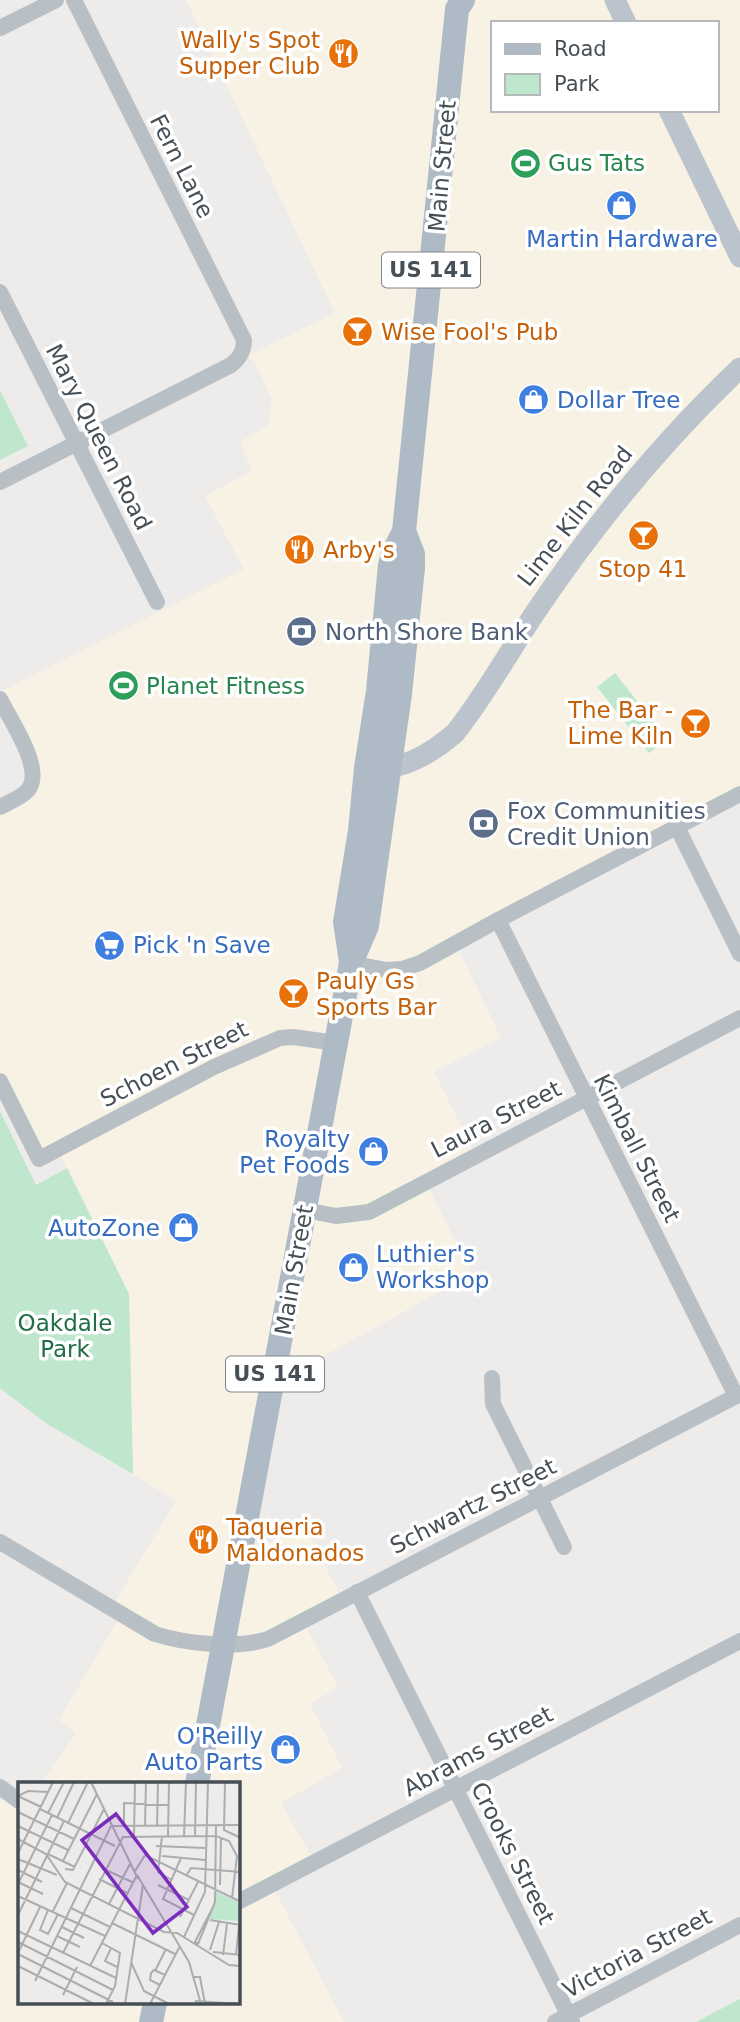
<svg xmlns="http://www.w3.org/2000/svg" width="740" height="2022" font-family="'DejaVu Sans',sans-serif">
<rect width="100%" height="100%" fill="#eeebeb"/>
<path fill="#f8f2e5" fill-rule="evenodd" d="M186,0H740V794L456,944L501,1038L434,1072L476,1155L425,1181L472,1274L293,1373L276,1370L242,1555L306,1527L342,1600L303,1621L338,1687L310,1704L342,1768L281,1803L315,1863L272,1885L344,2022H0V1803L8,1793L19,1801V2003H238V1784H41L76,1733L59,1720L121,1614L111,1608L176,1501L133,1474L129,1294L58,1150L39,1159L0,1081V807L31,785L0,692L244,569L205,496L252,471L240,442L268,425L272,399L254,361L242,354L255,352L335,313ZM493,23H717V110H493Z"/>
<g fill="#bee7cd">
<polygon points="0,390 28,446 0,460"/>
<polygon points="615,673 667,739 649,753 597,687"/>
<polygon points="0,1111 36,1185 67,1168 129,1294 133,1474 47,1424 0,1388"/>
<polygon points="740,1999 740,2022 696,2022"/>
</g>
<g fill="none" stroke-linecap="round" stroke-linejoin="round">
<g stroke="#b8c0c6" stroke-width="16">
<polyline points="0,28 56,0"/>
<polyline points="0,292 157,602"/>
<path d="M0,482L231,365C240,358 244,351 244,340L74,0"/>
<path d="M0,699C10,720 45,769 28,790C21,798 9,802 0,807"/>
<polyline points="677,827 740,954"/>
<polyline points="498,920 736,1396"/>
<polyline points="351,963 386,970 402,969 420,963 498,920 740,794"/>
<polyline points="0,1081 39,1159 214,1067 280,1038 293,1037 336,1043"/>
<polyline points="305,1210 336,1216 369,1212 740,1018"/>
<polyline points="492,1378 493,1404 564,1547"/>
<path d="M0,1542L155,1634C186,1644 237,1649 268,1639L740,1394"/>
<polyline points="357,1592 572,2022"/>
<polyline points="0,1787 19,1801"/>
<polyline points="238,1902 740,1641"/>
<polyline points="555,2022 740,1925"/>
</g>
<g stroke="#bbc4cd" stroke-width="21">
<polyline points="615,0 626,23"/>
<polyline points="669,110 740,257"/>
<path d="M375,768C405,770 433,752 455,733C487,693 512,646 541,604C599,519 665,439 740,368"/>
</g>
<g stroke="#aebbc7" stroke-width="24">
<polyline points="351,962 345,922 360,831 366,768 378,691 390,565 393,553 404,531 457,9 463,0"/>
<polyline points="197,1784 351,963 367,926 400,694 413,568 413,554 404,531"/>
<polyline points="151,2022 155,2003"/>
</g>
</g>
<defs>
<symbol id="restaurant-disc" viewBox="-11 -11 22 22"><circle r="9.5" fill="#e8710a" stroke="#fff"/><path d="M-5-6h1v4h1v-4h1v4h1v-4h1v5L-1.5 .5V6h-2V.5L-5-1ZM5-6V6H3V1.5H1.5Q1.5-4 5-6Z" fill="#fff"/></symbol>
<symbol id="stadium-disc" viewBox="-11 -11 22 22"><circle r="9.5" fill="#2e9e5b" stroke="#fff"/><path d="M0-5a6.5 5 0 1 0 0 10a6.5 5 0 1 0 0-10ZM-3.5-1.8h7v3.6h-7Z" fill="#fff"/></symbol>
<symbol id="shop-disc" viewBox="-11 -11 22 22"><circle r="9.5" fill="#3f7fe0" stroke="#fff"/><path d="M-5-2.5h2.3a2.7 3.5 0 0 1 5.4 0H5L5.5 6h-11ZM-1.5-2.5h3a1.5 2.3 0 0 0-3 0Z" fill="#fff"/></symbol>
<symbol id="bar-disc" viewBox="-11 -11 22 22"><circle r="9.5" fill="#e8710a" stroke="#fff"/><path d="M-6-5H6L.8 .8V4.5H3.5V6h-7V4.5H-.8V.8Z" fill="#fff"/></symbol>
<symbol id="bank-disc" viewBox="-11 -11 22 22"><circle r="9.5" fill="#5c6f8a" stroke="#fff"/><path d="M-6-4H6V4H-6ZM0-2.3a2.3 2.3 0 1 0 0 4.6a2.3 2.3 0 1 0 0-4.6Z" fill="#fff"/></symbol>
<symbol id="supermarket-disc" viewBox="-11 -11 22 22"><circle r="9.5" fill="#3f7fe0" stroke="#fff"/><path d="M-6-5.5h2.5l.6 2H6L4.5 2H-2.5L-4.4-4H-6ZM-1.5 3.2a1.3 1.3 0 1 0 .1 0ZM3 3.2a1.3 1.3 0 1 0 .1 0Z" fill="#fff"/></symbol>
</defs>
<g fill-rule="evenodd">
<use href="#restaurant-disc" x="326" y="36" width="35" height="35"/>
<use href="#stadium-disc" x="508" y="146" width="35" height="35"/>
<use href="#shop-disc" x="604" y="188" width="35" height="35"/>
<use href="#bar-disc" x="340" y="314" width="35" height="35"/>
<use href="#shop-disc" x="516" y="382" width="35" height="35"/>
<use href="#bar-disc" x="626" y="518" width="35" height="35"/>
<use href="#restaurant-disc" x="282" y="532" width="35" height="35"/>
<use href="#bank-disc" x="284" y="614" width="35" height="35"/>
<use href="#stadium-disc" x="106" y="668" width="35" height="35"/>
<use href="#bar-disc" x="678" y="706" width="35" height="35"/>
<use href="#bank-disc" x="466" y="806" width="35" height="35"/>
<use href="#supermarket-disc" x="92" y="928" width="35" height="35"/>
<use href="#bar-disc" x="276" y="976" width="35" height="35"/>
<use href="#shop-disc" x="356" y="1134" width="35" height="35"/>
<use href="#shop-disc" x="166" y="1210" width="35" height="35"/>
<use href="#shop-disc" x="336" y="1250" width="35" height="35"/>
<use href="#restaurant-disc" x="186" y="1522" width="35" height="35"/>
<use href="#shop-disc" x="268" y="1732" width="35" height="35"/>
</g>
<g text-anchor="middle" dominant-baseline="central" stroke-width="7" stroke-linejoin="round" paint-order="stroke">
<g fill="#fff" stroke="#7e8489" stroke-width="2">
<rect x="382" y="252.5" width="98" height="35" rx="5"/>
<rect x="226" y="1356.5" width="98" height="35" rx="5"/>
</g>
<g font-size="21" font-weight="bold" fill="#464f56">
<text x="431" y="270">US 141</text>
<text x="275" y="1374">US 141</text>
</g>
<g font-size="23" fill="#c56008" stroke="#fff" text-anchor="start">
<text x="320" y="40" text-anchor="end">Wally's Spot<tspan x="320" dy="26">Supper Club</tspan></text>
<text x="381" y="332">Wise Fool's Pub</text>
<text x="323" y="550">Arby's</text>
<text x="643" y="569" text-anchor="middle">Stop 41</text>
<text x="673" y="710" text-anchor="end">The Bar -<tspan x="673" dy="26">Lime Kiln</tspan></text>
<text x="316" y="981">Pauly Gs<tspan x="316" dy="26">Sports Bar</tspan></text>
<text x="226" y="1527">Taqueria<tspan x="226" dy="26">Maldonados</tspan></text>
</g>
<g font-size="23" fill="#27864d" stroke="#fff" text-anchor="start">
<text x="548" y="163">Gus Tats</text>
<text x="146" y="686">Planet Fitness</text>
</g>
<g font-size="23" fill="#464f56" stroke="#fff">
<text transform="translate(182 166) rotate(63)">Fern Lane</text>
<text transform="translate(442 166) rotate(-85)">Main Street</text>
<text transform="translate(99 437) rotate(63)">Mary Queen Road</text>
<text transform="translate(575 516) rotate(-52)">Lime Kiln Road</text>
<text transform="translate(174 1064) rotate(-27)">Schoen Street</text>
<text transform="translate(496 1119) rotate(-27)">Laura Street</text>
<text transform="translate(637 1148) rotate(63)">Kimball Street</text>
<text transform="translate(294 1270) rotate(-80)">Main Street</text>
<text transform="translate(473 1506) rotate(-27)">Schwartz Street</text>
<text transform="translate(478 1751) rotate(-28)">Abrams Street</text>
<text transform="translate(513 1853) rotate(63)">Crooks Street</text>
<text transform="translate(637 1953) rotate(-28)">Victoria Street</text>
</g>
<g font-size="23" fill="#366cbe" stroke="#fff" text-anchor="start">
<text x="622" y="239" text-anchor="middle">Martin Hardware</text>
<text x="557" y="400">Dollar Tree</text>
<text x="133" y="945">Pick 'n Save</text>
<text x="350" y="1139" text-anchor="end">Royalty<tspan x="350" dy="26">Pet Foods</tspan></text>
<text x="160" y="1228" text-anchor="end">AutoZone</text>
<text x="376" y="1254">Luthier's<tspan x="376" dy="26">Workshop</tspan></text>
<text x="263" y="1736" text-anchor="end">O'Reilly<tspan x="263" dy="26">Auto Parts</tspan></text>
</g>
<g font-size="23" fill="#4e5e75" stroke="#fff" text-anchor="start">
<text x="325" y="632">North Shore Bank</text>
<text x="507" y="811">Fox Communities<tspan x="507" dy="26">Credit Union</tspan></text>
</g>
<g font-size="23" fill="#216d46" stroke="#fff">
<text x="65" y="1323">Oakdale<tspan x="65" dy="26">Park</tspan></text>
</g>
</g>
<g transform="translate(18 1782)">
<rect width="222" height="222" fill="#eeebeb"/>
<path d="M198,110L222,121V139L192,137Z" fill="#bee7cd"/>
<path fill="none" stroke="#abadaf" stroke-width="2" d="M73,0L120,97M207,0L206,48L223,56M0,14L10,9L30,10M0,14L23,25M22,27L97,64M0,30L56,57M30,31L46,0M39,36L56,0M50,41L70,0M106,43V21L150,23M127,43L128,0M139,43L140,0M0,44L50,68M116,54L117,0M144,54L140,90L154,98M150,54L151,0M166,54L168,0M177,54L178,0M0,57L28,72L47,100L146,150L159,151L211,183L223,184M138,64L187,66M0,71L35,0M30,72L57,85M144,74L187,78M163,76L145,117L176,133M0,77L39,93M45,79L79,12M47,87L55,88L86,27M86,87L114,100M0,88L24,100M117,89L127,73L223,120M119,93L171,180L183,222M168,94L173,86L223,90M81,97L109,111M0,100L25,112M1,100L34,33M140,103L171,118M202,103L203,56M0,114L87,154M91,122L113,80M53,126L92,145M30,128L22,148L30,152L40,132M35,129L49,101M0,133L46,39M162,135L180,100M192,138L223,143M94,141L157,172M44,145L66,156M0,149L98,196M39,154L62,165M166,155L187,110L190,0M0,160L95,208M84,161L102,171L97,204L88,222M180,162L197,120L198,43M180,162L177,160L194,127M93,166L87,179L99,185M192,168L201,140M195,170L223,173M0,171L22,125M45,171L105,55L198,54L211,59L219,74L214,116M0,172L95,220M205,173L209,142M218,173L221,143M113,180L126,209L151,222M0,184L76,222M72,184L119,93M137,189L148,167M176,195H182L187,222M17,199L93,44L223,43M142,203L132,198L133,191L136,188L147,193M45,213L59,185M177,219L222,222M107,222L125,103M132,222L162,164"/>
<path fill="#7b2cbf" fill-opacity="0.15" stroke="#7b2cbf" stroke-width="3.5" d="M98,32L169,125L135,151L64,58Z"/>
<rect width="222" height="222" fill="none" stroke="#464f56" stroke-width="3.5"/>
</g>
<rect x="491" y="21" width="228" height="91" fill="#ffffff" stroke="#b5b9bb" stroke-width="2"/>
<rect x="505" y="44" width="35" height="10" fill="#aebbc7" stroke="#b5b9bb" stroke-width="2"/>
<text x="554" y="56" font-size="21" fill="#464f56">Road</text>
<rect x="505" y="74" width="35" height="21" fill="#bee7cd" stroke="#b5b9bb" stroke-width="2"/>
<text x="554" y="91" font-size="21" fill="#464f56">Park</text>
</svg>
